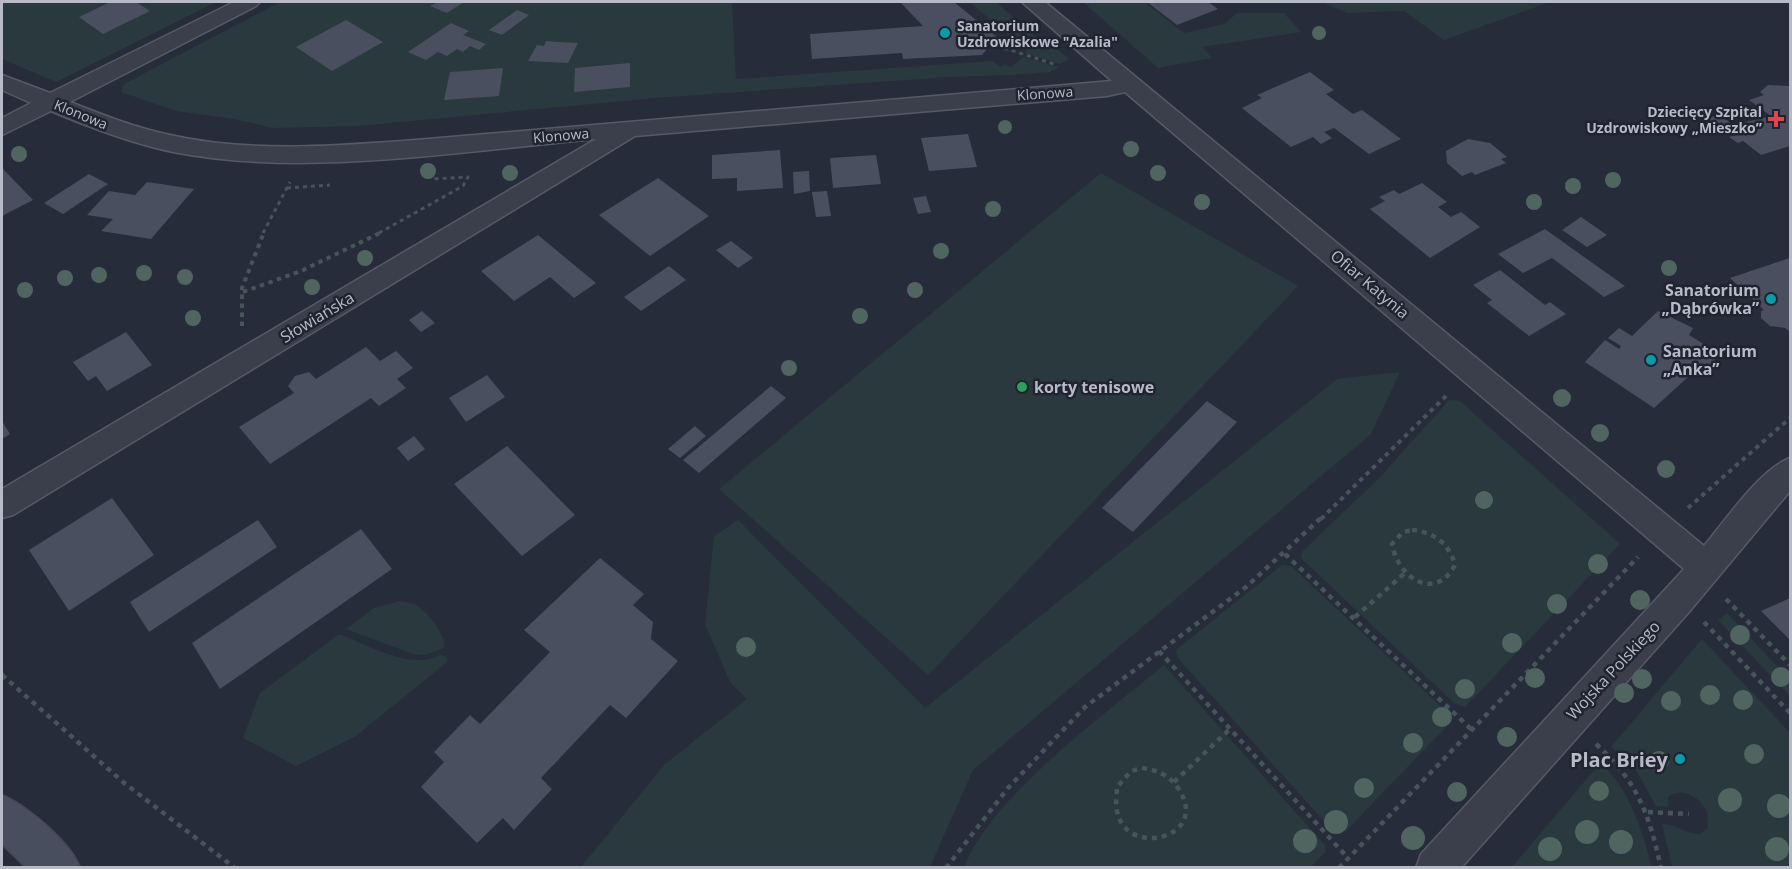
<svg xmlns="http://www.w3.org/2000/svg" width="1792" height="869" font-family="'Open Sans',sans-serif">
<rect width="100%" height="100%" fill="#272c3b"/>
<g fill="#2a393d">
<polygon points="2,2 216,2 56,82 2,59"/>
<polygon points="280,2 732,2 736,79 992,61 1001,67 1004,65 1011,67 1023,57 1060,67 1050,72 1012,75 948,77 655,98 358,126 273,128 234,119 176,111 121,92 124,84"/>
<polygon points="969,2 996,2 1047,46 1052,45 1069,59 1060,64 1025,53 1027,50"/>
<polygon points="1083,2 1144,2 1184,33 1224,24 1237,13 1284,13 1301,32 1202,47 1212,58 1158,68"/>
<polygon points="1321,2 1550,2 1444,40 1404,11 1348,13"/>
<polygon points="1101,173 1298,286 928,675 719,489"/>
<polygon points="1400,372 1371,434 973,770 930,867 581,867 665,764 747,699 730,682 705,624 714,536 738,520 925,708 1337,379"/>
<polygon points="1449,400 1460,401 1620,544 1465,707 1454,703 1301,558 1302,552 1382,475"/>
<polygon points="1282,565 1291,566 1448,713 1449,724 1346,831 1330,828 1177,657 1176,650"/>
<path d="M400,601C407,602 414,603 419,607C429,614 447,637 444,648L425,655L413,654L346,629L374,608Z"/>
<polygon points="1727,613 1790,680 1790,696 1718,620"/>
<path d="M339,634C369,645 410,671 440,655L447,657V662L356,736L296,766L243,738L260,693Z"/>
<path d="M1702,639L1790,733V867H1672L1662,824C1677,824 1685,834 1700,834L1708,828L1707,811C1699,797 1683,786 1668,797V807L1656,806L1636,770L1611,747Z"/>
<path d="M1164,665L1325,845V852L1311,867H964C992,796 1104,715 1164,665Z"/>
<path d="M1601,762C1632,795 1640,825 1652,867H1512Z"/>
</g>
<g fill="#494f5f">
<polygon points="110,2 136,2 150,11 103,34 79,17"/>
<polygon points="438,2 464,2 447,13 430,6"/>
<polygon points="900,2 954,2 997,37 982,55 903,59 902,53 812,59 810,34 923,26"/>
<polygon points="1147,2 1208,2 1218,9 1177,25"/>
<polygon points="517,10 529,15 502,35 489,30"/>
<polygon points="346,20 383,42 332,71 296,47"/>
<polygon points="451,23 469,31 463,35 486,44 479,50 470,46 463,52 457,49 447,56 438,52 426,60 408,52"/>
<polygon points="546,41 559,42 578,43 568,63 528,61 537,45 544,46"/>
<polygon points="630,63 630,87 574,92 575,68"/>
<polygon points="503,68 499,96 444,100 450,72"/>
<polygon points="1310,72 1334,90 1326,94 1353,114 1362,110 1401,139 1369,154 1334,128 1324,132 1332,138 1321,144 1313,137 1291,147 1242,108 1262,98 1257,95"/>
<polygon points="1768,85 1790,86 1790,146 1761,155 1743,141 1738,143 1729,137 1736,135 1722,130 1707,118 1719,115 1734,125 1771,116 1749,100 1764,95 1760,92"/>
<polygon points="968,134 977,167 929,171 921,138"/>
<polygon points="1468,139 1490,143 1507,157 1501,159 1506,163 1475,175 1472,172 1462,176 1447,163 1446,151"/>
<polygon points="780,150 783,188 737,191 737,178 712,179 712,155"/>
<polygon points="876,155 881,184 833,188 830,158"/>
<polygon points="2,168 33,200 2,216"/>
<polygon points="809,171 810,191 794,194 793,172"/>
<polygon points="89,174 108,184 63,214 44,203"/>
<polygon points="658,178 709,216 650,256 599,215"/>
<polygon points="147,182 194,189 151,239 101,231 113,219 87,215 109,191 135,195"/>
<polygon points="1422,183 1447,202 1438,207 1451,217 1461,212 1480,227 1430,258 1370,209 1385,201 1379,197 1394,190 1399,194"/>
<polygon points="827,191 831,216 816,217 812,192"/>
<polygon points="926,196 931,212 918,214 913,198"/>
<polygon points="1581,217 1607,235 1587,247 1562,230"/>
<polygon points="1545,229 1570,247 1625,286 1604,297 1552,258 1523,273 1498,254"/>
<polygon points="538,235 596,283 574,298 550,277 514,301 481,271"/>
<polygon points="731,241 753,258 738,268 716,250"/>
<polygon points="1790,258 1790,331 1789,331 1785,328 1770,326 1761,318 1761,311 1764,310 1730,278"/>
<polygon points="669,266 686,280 641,311 624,297"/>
<polygon points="1500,270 1545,305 1550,302 1566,314 1529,336 1487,303 1492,300 1473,285"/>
<polygon points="422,311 435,323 421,332 409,320"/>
<polygon points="1658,311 1693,328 1689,335 1720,354 1705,370 1699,367 1654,408 1585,362 1605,340 1619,349 1621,346 1608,338 1619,328 1632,336"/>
<polygon points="126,332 152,365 107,391 96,376 88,381 73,362"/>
<polygon points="366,347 380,361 396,351 413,368 397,379 406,388 379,406 371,398 270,464 239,427 294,393 288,386 295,376 309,372 316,379"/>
<polygon points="487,375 505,397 466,422 449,398"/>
<polygon points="771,386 786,398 699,473 683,460"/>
<polygon points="1207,401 1237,422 1133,532 1102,508"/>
<polygon points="2,421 10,434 2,439"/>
<polygon points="695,426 706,436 680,458 668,449"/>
<polygon points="414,436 425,449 408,461 397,448"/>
<polygon points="507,446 575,515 522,556 454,484"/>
<polygon points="112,498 154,555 69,611 29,550"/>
<polygon points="258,520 277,547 149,632 130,602"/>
<polygon points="361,529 392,569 220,689 192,643"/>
<polygon points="600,558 644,594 633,605 653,622 651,639 678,661 626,718 610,705 541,778 552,789 514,830 503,818 477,843 421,787 444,762 434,752 470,715 480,724 550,652 524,630"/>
<polygon points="1790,598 1790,640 1761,611"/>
</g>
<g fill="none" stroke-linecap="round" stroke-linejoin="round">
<defs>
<path id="street" d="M234,2H260L256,6L70,102C103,115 136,128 170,135C250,153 335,146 416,140L1112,81L1022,2H1045L1704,546C1725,521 1760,469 1790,458V491L1689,612L1461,868H1416L1421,854L1684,569L1125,92L1107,96L635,136L13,515L2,518V489L596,139C462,151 305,178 173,152C131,143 91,128 51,111L2,135V118L31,103L2,90V75L50,93Z"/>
<path id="secondary" d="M2,795C27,806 70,842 80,868H27L2,844Z"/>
</defs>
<use href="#street" stroke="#565a67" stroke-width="3"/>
<use href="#secondary" stroke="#444855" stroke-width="3"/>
<g stroke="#475459" stroke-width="3" stroke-dasharray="4 4" stroke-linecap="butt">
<polyline points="1004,48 1054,64"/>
<polyline points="287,188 330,185"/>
<polyline points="263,233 290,182"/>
<polyline points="379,233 463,186 468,177 431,179"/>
</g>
<g stroke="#475459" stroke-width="4" stroke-dasharray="4.5 4.5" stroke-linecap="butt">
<polyline points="243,292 301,271 382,232"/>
<polyline points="242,326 242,288 264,232"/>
<polyline points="1688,508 1790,418"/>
<polyline points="1321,519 1448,394"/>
</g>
<g stroke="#475459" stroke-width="4.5" stroke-dasharray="5 5" stroke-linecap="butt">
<path d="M1412,530C1434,532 1449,543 1455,565C1435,603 1397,577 1392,544L1403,532Z"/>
<polyline points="1285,554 1471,729"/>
<polyline points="1726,599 1790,665"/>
<polyline points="1355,617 1405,573"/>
<polyline points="1704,622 1790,713"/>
<polyline points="1159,651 1348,858"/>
<polyline points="2,675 123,782 235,868"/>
<path d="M1596,744C1638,782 1649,814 1661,868"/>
<path d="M1142,768C1157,770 1169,775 1178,788C1212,838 1126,859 1117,811C1115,804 1117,794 1117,787L1131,771Z"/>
<polyline points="1174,782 1231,728"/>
<polyline points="1648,812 1689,814"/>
<polyline points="946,868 1008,788 1085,707 1246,587 1322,517"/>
<polyline points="1339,868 1638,557"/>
</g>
<use href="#street" fill="#3b3f4c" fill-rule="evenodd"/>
<use href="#secondary" fill="#494e5e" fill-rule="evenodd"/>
</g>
<g fill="#506560">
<circle cx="1319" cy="33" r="7"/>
<circle cx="1005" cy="127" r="7"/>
<circle cx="1131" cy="149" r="8"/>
<circle cx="19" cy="154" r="8"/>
<circle cx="428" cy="171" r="8"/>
<circle cx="510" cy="173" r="8"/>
<circle cx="1158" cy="173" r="8"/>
<circle cx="1613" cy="180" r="8"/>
<circle cx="1573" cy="186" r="8"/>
<circle cx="1202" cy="202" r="8"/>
<circle cx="1534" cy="202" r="8"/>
<circle cx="993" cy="209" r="8"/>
<circle cx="941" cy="251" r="8"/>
<circle cx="365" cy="258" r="8"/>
<circle cx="1669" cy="268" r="8"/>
<circle cx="144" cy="273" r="8"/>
<circle cx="99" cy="275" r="8"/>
<circle cx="185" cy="277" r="8"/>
<circle cx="65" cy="278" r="8"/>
<circle cx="312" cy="287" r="8"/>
<circle cx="25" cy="290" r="8"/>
<circle cx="915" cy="290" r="8"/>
<circle cx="860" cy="316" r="8"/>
<circle cx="193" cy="318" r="8"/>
<circle cx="789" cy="368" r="8"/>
<circle cx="1562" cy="398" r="9"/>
<circle cx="1600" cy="433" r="9"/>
<circle cx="1666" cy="469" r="9"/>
<circle cx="1484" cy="500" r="9"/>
<circle cx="1598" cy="564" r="10"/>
<circle cx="1640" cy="600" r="10"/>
<circle cx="1557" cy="604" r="10"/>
<circle cx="1740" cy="635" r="10"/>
<circle cx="1512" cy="643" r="10"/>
<circle cx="746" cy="647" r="10"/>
<circle cx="1781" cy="677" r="10"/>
<circle cx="1535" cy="678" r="10"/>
<circle cx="1642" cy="679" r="10"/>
<circle cx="1465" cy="689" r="10"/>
<circle cx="1624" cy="693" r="10"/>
<circle cx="1710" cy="695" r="10"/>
<circle cx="1743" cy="700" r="10"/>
<circle cx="1671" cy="701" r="10"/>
<circle cx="1442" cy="717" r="10"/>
<circle cx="1507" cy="737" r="10"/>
<circle cx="1413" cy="743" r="10"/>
<circle cx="1754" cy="754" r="10"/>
<circle cx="1659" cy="761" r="10"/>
<circle cx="1364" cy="788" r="10"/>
<circle cx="1599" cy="791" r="10"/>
<circle cx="1457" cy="792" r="10"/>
<circle cx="1730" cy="800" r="12"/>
<circle cx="1779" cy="806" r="12"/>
<circle cx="1336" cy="822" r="12"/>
<circle cx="1587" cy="832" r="12"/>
<circle cx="1413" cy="838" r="12"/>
<circle cx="1305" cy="841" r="12"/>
<circle cx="1621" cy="842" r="12"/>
<circle cx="1550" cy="849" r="12"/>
<circle cx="1777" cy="849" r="12"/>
</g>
<g fill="#0f9aa8" stroke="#202431" stroke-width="2">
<circle cx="945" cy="33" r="6"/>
<circle cx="1771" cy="299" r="6"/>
<circle cx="1651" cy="360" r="6"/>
<circle cx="1680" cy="759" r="6"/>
</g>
<path fill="#e0444e" stroke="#202431" stroke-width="2" d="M1773 110h6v6h6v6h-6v6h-6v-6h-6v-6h6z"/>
<circle fill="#2e9e5b" stroke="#202431" stroke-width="2" cx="1022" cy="387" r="6"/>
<g text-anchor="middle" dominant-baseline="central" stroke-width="5" stroke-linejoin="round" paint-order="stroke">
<g font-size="14" font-weight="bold" fill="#b7bac7" stroke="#202431" text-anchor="start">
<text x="957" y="25">Sanatorium<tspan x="957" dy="16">Uzdrowiskowe "Azalia"</tspan></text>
<text x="1762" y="111" text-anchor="end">Dziecięcy Szpital<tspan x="1762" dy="16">Uzdrowiskowy „Mieszko”</tspan></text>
</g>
<g font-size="14" fill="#b7bac7" stroke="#202431">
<text transform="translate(1045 93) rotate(-4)">Klonowa</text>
<text transform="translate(81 114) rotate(22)">Klonowa</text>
<text transform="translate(561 135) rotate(-5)">Klonowa</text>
</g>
<g font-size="16" fill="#b7bac7" stroke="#202431">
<text transform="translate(1370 284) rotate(40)">Ofiar Katynia</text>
<text transform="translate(317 317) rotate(-31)">Słowiańska</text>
<text transform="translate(1613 670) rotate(-47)">Wojska Polskiego</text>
</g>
<g font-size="16" font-weight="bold" fill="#b7bac7" stroke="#202431" text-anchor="start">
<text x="1759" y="290" text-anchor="end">Sanatorium<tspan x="1759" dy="18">„Dąbrówka”</tspan></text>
<text x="1663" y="351">Sanatorium<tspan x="1663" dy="18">„Anka”</tspan></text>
<text x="1034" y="387">korty tenisowe</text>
</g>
<g font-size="20" font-weight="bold" fill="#b7bac7" stroke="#202431" text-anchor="end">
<text x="1668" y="759">Plac Briey</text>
</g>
</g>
<rect width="1792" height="869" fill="none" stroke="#b7bac7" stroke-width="6"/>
</svg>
